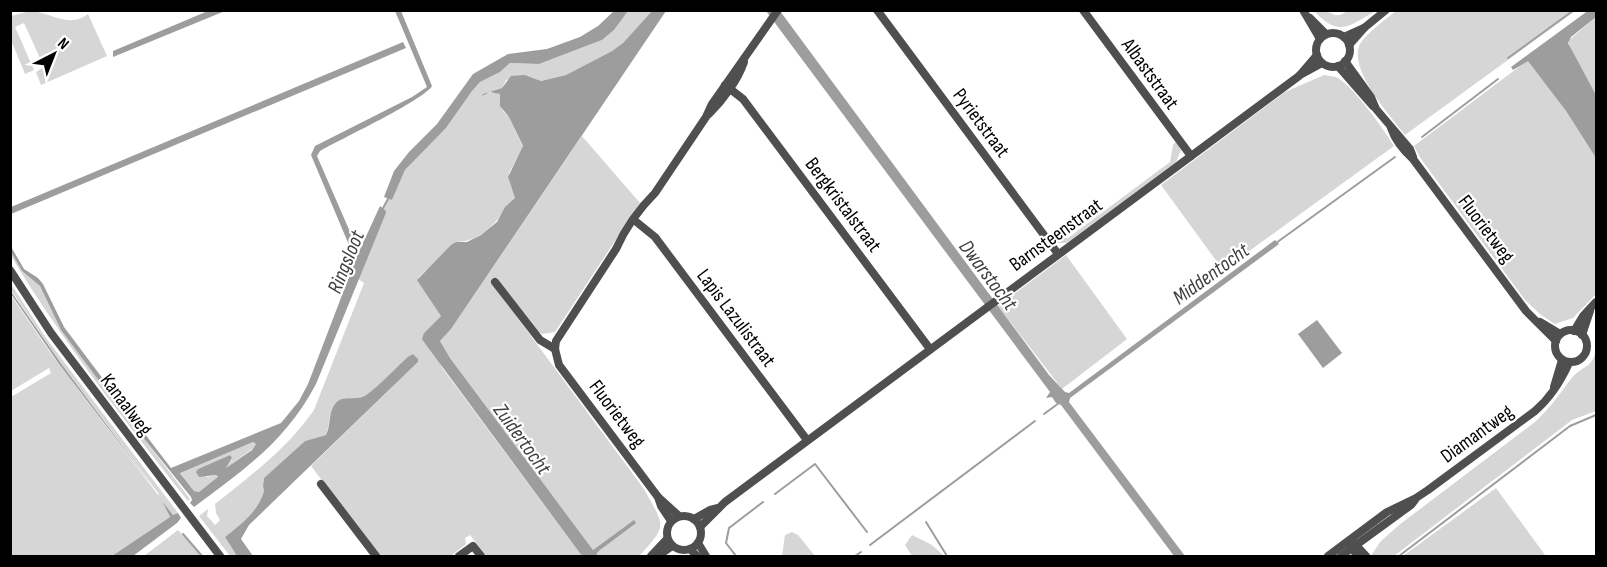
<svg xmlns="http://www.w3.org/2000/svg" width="1607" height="567" font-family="'Sofia Sans Condensed',sans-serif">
<rect width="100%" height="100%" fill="#fff"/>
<g fill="#d6d6d6">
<path d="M30,11C51,12 68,29 88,14L107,56L41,85L36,72L44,67L24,23L15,27L34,70L25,74L11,40V16Z"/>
<path d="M628,11H652L623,43L612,51L566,75L541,81L525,75L506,80L502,88L483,94L494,92L500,94L503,111L509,117L523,147L509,173V180L515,198C498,218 485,242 456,242L418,278L441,316L424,333L443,369L582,556H486L470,535L465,538L466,544L451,556H381L311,466L418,362L413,354L409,356C399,364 372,394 362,397C353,400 341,395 335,404C328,413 330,425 326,435L305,441L264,478L263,486L264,491C258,512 241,524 225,537L237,556H230L199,516L208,509L207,516L215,525L220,520L216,513L215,504C250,476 288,448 314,410L364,283L358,279L386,213L383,209L388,198L392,200L405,170L446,128L472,91L480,82L500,72L510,63L539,64L602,40L614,30Z"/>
<path d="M1314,11H1326L1335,15H1340L1348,11H1376C1348,26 1340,38 1314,11Z"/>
<path d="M1396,11V10L1575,11L1405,135C1390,115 1350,72 1359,46C1363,36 1387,18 1396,11Z"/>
<polygon points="1596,17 1596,95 1571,50 1568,41"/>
<polygon points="1528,60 1566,111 1596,158 1596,294 1573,318 1555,324 1541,315 1525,300 1421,159 1414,146"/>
<path d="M1324,75C1328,76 1334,76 1338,78C1356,90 1382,127 1394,146L1223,270L1161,185L1285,92Z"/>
<path d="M582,136L640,203L555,332L542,334L535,330L497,278L491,282L644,489C664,526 669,524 639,556H598V552L633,521L593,550L450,358L440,341L451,329Z"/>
<polygon points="1176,142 1181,150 1176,162 1071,240 1066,243 1057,243 1049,236 1068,238 1170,162 1173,145"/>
<path d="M11,252L22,271L40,286L60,328L190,499L188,501C125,421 63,342 11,256Z"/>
<polygon points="1066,255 1127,339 1062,389 998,306"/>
<polygon points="11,284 46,338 178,513 173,515 162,501 170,517 112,556 11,556 11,397 51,373 49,368 11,391 10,294 52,355 158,495 159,494 60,362 11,290"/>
<path d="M1596,347V411L1572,420L1394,556H1371L1380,542L1399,525L1535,422C1551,407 1558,396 1571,379C1582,365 1594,369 1596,347Z"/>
<polygon points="253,442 256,444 252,449 226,468 232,459 230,455 198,469 207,477 216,475 218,478 199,492 194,491 180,472"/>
<polygon points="1496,488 1545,555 1403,556"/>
<polygon points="178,530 202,556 144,556"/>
<polygon points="792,532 798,535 815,556 782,556 785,535"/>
<polygon points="912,535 932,545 944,556 912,556 905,545"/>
</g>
<g fill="#9d9d9d" fill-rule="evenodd">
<polygon points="1589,10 1596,11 1596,17 1571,37 1568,43 1596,95 1596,158 1566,111 1528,61 1513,70 1511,67"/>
<polygon points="208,11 225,11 113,57 113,51"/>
<path d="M395,11H401L432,86C424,100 339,140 320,151L317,156L354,241L349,245L311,155L315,146L412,97L427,87Z"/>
<polygon points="614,11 628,11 614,30 602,40 539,64 510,63 500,72 480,82 472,91 446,128 405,170 392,200 384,197 394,171 409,152 437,124 473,74 508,54 547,49 580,37 598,26"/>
<polygon points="652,11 666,11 451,329 440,341 450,358 593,550 634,520 636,523 600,550 597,553 598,556 582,556 424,342 422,339 424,333 441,316 417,280 451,245 456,242 467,242 481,235 497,222 505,207 515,198 508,177 523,146 509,117 500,106 500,94 490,92 482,96 483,94 502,88 511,76 525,75 541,81 566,75 612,51 623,43"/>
<polygon points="766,11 780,11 1015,329 1049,375 1065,392 1069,393 1275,240 1279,244 1070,398 1069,402 1185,556 1174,556 1061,405 1056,403 1052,397 1046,398 1050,392"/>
<polygon points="403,42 406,48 11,214 11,207"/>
<path d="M380,206L386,211V213L316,384C286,441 244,470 194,507L190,503L192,500L191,497L125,415L128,412L171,468L281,423L299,401L308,384L357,256ZM253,442L256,444L252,450L226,468L232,458L230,455L198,469L196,472L199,477L216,475L218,477L199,492L194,491L180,473Z"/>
<polygon points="10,245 24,269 38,278 43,284 64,327 121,403 118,406 61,330 40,286 22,271 11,252"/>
<polygon points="10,290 60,362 159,495 59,364 11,294"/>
<polygon points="1317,320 1342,353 1323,368 1298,334"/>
<path d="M413,354L418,359V362L249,525L241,539L253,556H237L225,537C241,524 258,512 264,491L263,486L264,478L305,441L326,435C331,425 328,413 335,404C341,395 353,400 362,397C372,394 399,364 409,356Z"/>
<polygon points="162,501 173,515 178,513 181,518 177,523 133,556 112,556 170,517"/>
</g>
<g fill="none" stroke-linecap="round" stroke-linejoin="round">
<g stroke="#9d9d9d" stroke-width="2">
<polyline points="1508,58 1574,10"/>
<polyline points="1422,137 1498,79"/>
<polyline points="382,210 389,197"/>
<polyline points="1276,243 1395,157"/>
<polyline points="1044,414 1059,403"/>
<polyline points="775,494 815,464 867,532"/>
<polyline points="926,522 947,556"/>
<polyline points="183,534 202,556"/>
<polyline points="870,545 1035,421"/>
<polyline points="736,556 726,543 729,528 763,502"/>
<polyline points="855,556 861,552"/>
<polyline points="1399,556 1570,426 1596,415"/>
</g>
<g stroke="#4f4f4f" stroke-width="8">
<polyline points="877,10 1058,254"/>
<polyline points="1083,10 1191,156"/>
<polyline points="1303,10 1320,39"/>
<polyline points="1310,18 1326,34"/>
<circle cx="1333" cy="50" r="17"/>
<polyline points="1344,37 1364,28"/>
<polyline points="1349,45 1364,28 1386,10"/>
<polyline points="1345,61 1371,97 1376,109 1410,149 1413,157"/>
<polyline points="1338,66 1373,106"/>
<polyline points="1300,75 1322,63"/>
<polyline points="725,85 743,99 930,349"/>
<path d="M709,114C723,100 738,80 744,62"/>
<path d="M1391,128C1395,140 1403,150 1413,159L1526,311L1556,341"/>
<polyline points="634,220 655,237 807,440"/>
<polyline points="10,270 51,333 220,556"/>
<polyline points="495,282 540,340 555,349"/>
<polyline points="1540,322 1560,334"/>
<circle cx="1571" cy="346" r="16"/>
<polyline points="1574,331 1583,316 1596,302"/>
<polyline points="1582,335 1590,311"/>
<polyline points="1554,387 1562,360"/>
<polyline points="321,484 376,556"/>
<polyline points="658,497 679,516"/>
<circle cx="684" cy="533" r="17"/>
<polyline points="694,519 710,510 718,508"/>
<path d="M671,521L661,506L658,497L559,365L555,349L556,341L616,249C625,229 639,209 655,193L706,117L712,104L778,10"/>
<polyline points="700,527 725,502 1299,76 1317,55"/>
<polyline points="1353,542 1366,556"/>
<polyline points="698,543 706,556"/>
<polyline points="1350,544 1357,556"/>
<polyline points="690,549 697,556"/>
<polyline points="459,556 473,546 481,556"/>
<polyline points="651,556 667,539"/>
<polyline points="653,556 658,556 672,546"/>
<path d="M1328,556L1387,512L1416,498L1428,490L1535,411C1550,398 1561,381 1569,363"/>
<polyline points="1341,556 1411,505 1415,500"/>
</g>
</g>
<g text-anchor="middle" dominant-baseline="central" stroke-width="4.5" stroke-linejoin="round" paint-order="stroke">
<g font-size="20" fill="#000" stroke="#fff">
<text transform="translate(1150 74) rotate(54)">Albaststraat</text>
<text transform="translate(981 123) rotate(53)">Pyrietstraat</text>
<text transform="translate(843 205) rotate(53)">Bergkristalstraat</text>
<text transform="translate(1486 229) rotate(53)">Fluorietweg</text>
<text transform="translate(1056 235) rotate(-36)">Barnsteenstraat</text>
<text transform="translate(736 318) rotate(53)">Lapis Lazulistraat</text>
<text transform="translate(126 405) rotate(53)">Kanaalweg</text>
<text transform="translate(617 414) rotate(53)">Fluorietweg</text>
<text transform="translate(1477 434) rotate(-36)">Diamantweg</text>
</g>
<g font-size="21" font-style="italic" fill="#3e3e3e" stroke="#fff">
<text transform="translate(346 262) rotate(-68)">Ringsloot</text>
<text transform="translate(1211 274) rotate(-36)">Middentocht</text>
<text transform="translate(988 275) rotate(53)">Dwarstocht</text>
<text transform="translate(522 439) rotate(54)">Zuidertocht</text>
</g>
</g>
<rect width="1607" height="567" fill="none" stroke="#000000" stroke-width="24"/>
<g transform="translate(54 54) rotate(42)" stroke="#ffffff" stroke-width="4.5" paint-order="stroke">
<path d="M0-4.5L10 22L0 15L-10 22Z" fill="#000000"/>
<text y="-9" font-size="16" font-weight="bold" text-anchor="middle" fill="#000000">N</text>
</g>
</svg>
